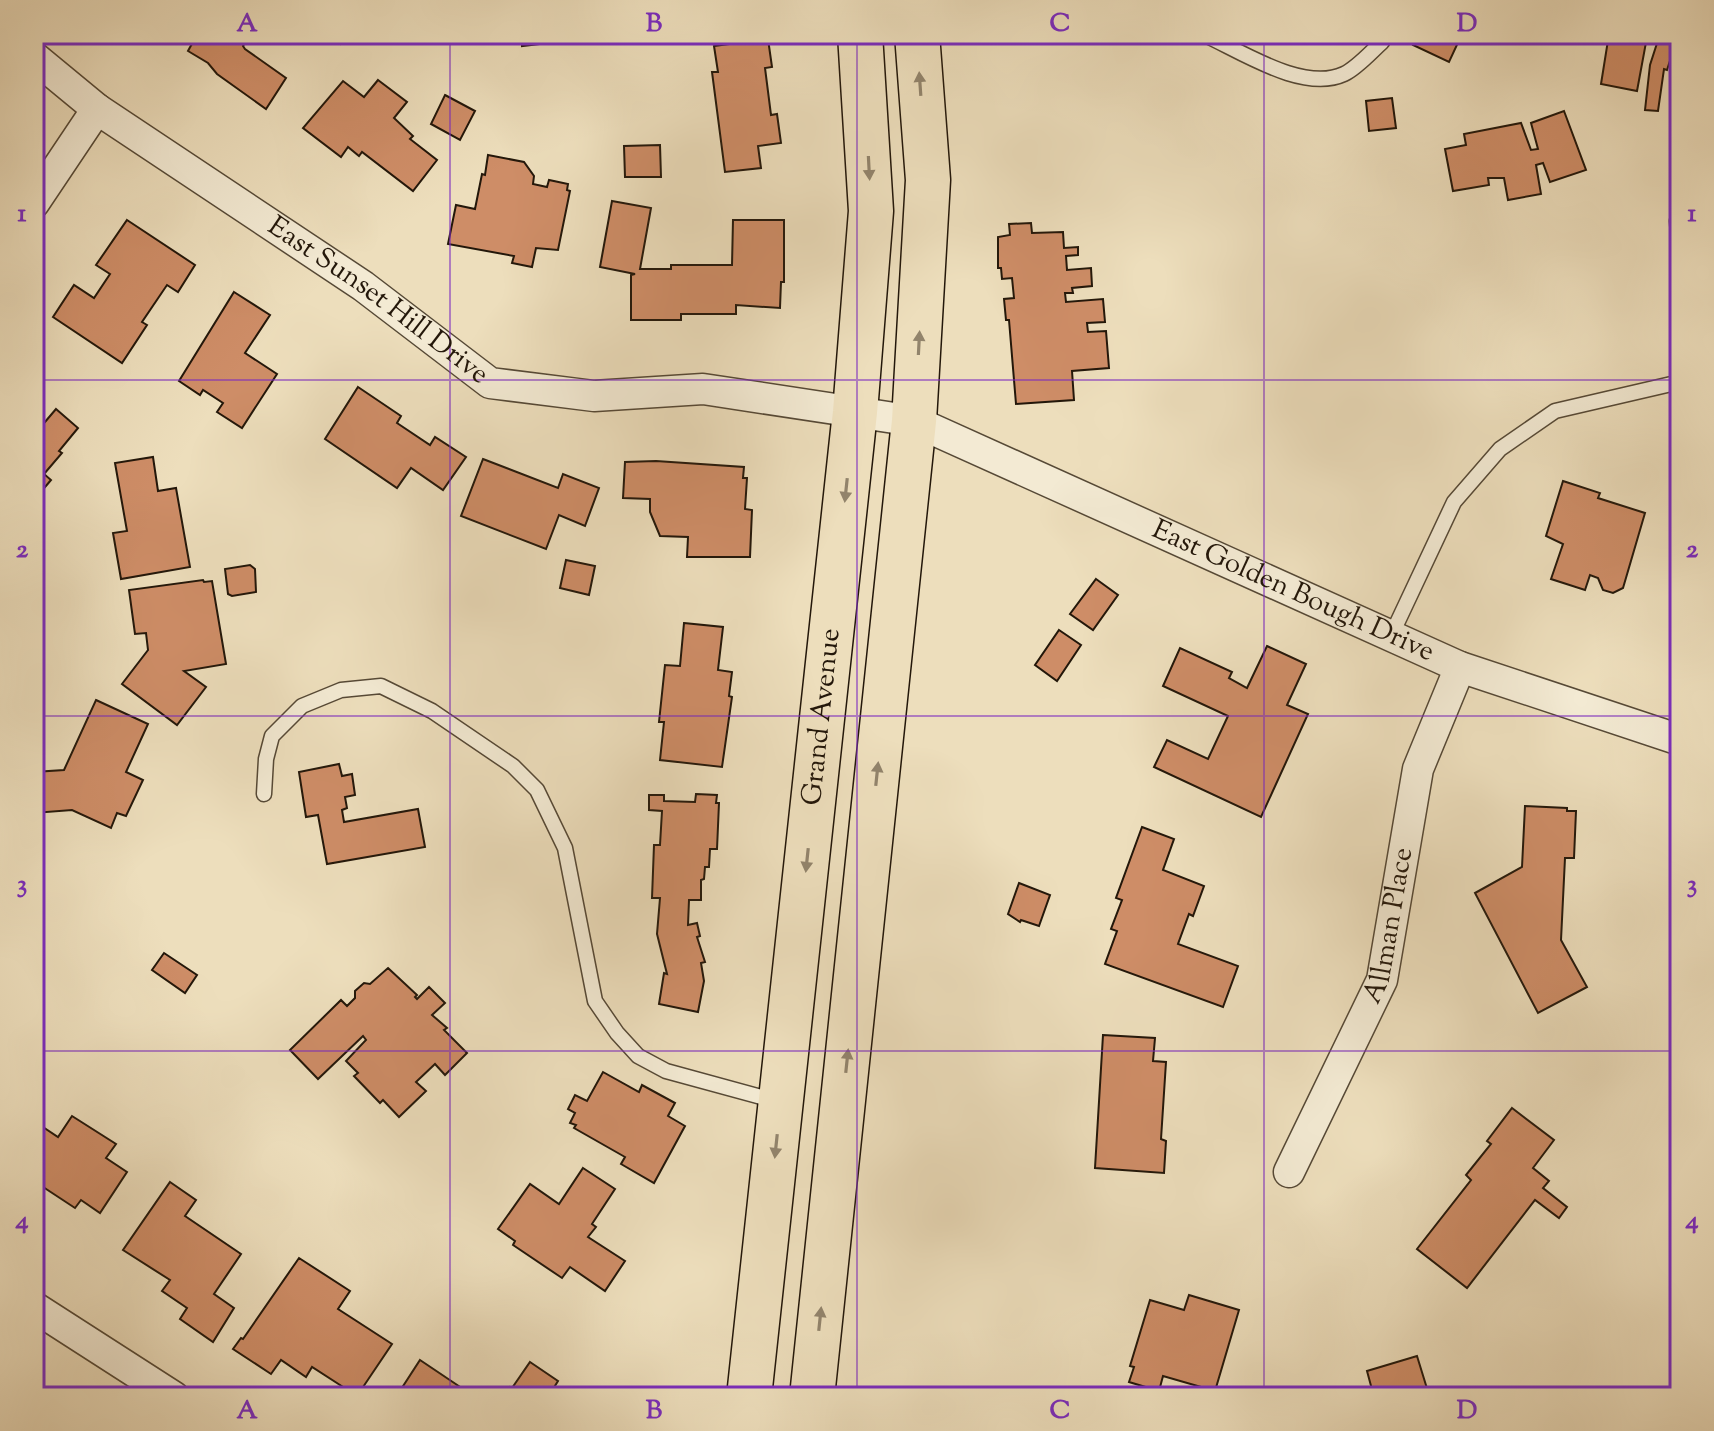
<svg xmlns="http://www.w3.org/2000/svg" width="1714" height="1431" font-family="'Sorts Mill Goudy',serif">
<rect width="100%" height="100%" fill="#eddebc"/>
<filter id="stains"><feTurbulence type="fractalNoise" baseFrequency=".0025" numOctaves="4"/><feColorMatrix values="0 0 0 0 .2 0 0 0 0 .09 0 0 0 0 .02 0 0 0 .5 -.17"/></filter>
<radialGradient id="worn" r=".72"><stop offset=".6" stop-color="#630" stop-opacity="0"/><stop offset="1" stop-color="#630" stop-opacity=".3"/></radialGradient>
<g fill="#ce8d67" stroke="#23170a" stroke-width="2">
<polygon points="184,34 251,34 243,46 245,49 286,78 266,109 217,74 208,63 188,51 194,40"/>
<polygon points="325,34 347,34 340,44"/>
<polygon points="501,34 589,34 589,38 522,46 522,40 502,43"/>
<polygon points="1418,34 1462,34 1449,62 1413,45"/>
<polygon points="1609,34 1647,37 1637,91 1601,84"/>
<polygon points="1660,34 1676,34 1674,41 1676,42 1667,70 1664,69 1658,111 1645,110 1650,65"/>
<polygon points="768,39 772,67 765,68 771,115 777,114 781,143 758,146 761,168 725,172 712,72 718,72 714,46"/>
<polygon points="378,80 407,102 394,118 413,136 410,139 437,160 413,191 362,152 359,156 348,147 341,157 303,128 343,81 364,97"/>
<polygon points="445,95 475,111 460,140 431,124"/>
<polygon points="1392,98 1396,128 1369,131 1366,101"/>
<polygon points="1564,111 1586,170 1550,182 1543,163 1536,165 1541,194 1508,200 1504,178 1488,178 1489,185 1453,191 1445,149 1466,145 1464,134 1521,123 1531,150 1538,149 1531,123"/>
<polygon points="660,145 661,177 625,177 624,146"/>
<polygon points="488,155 524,162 534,176 533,184 547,187 549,180 568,184 567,190 570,191 558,250 536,248 532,267 512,263 514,256 448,244 456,205 475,209 482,174 485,175"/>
<polygon points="612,201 651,208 640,269 671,269 671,265 732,265 733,220 784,220 784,282 781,282 780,308 736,305 736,314 681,314 681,320 631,320 631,275 635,274 600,267"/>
<polygon points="127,220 195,265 178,292 167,285 142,322 147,325 122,363 53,317 74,285 94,298 110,274 96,265"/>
<polygon points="1031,223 1032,233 1063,232 1064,248 1078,247 1078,255 1066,256 1067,270 1091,268 1092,286 1072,288 1073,293 1065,293 1066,302 1103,299 1105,322 1087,323 1088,332 1106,331 1109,368 1072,371 1074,400 1016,404 1009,320 1006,320 1004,299 1014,298 1012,278 1002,279 1001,268 998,268 998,237 1010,235 1009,224"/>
<polygon points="234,292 270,315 245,353 277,374 242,428 217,412 223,403 203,390 200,395 179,381"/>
<polygon points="358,387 401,416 397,423 430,445 435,437 466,457 443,490 411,468 397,488 325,439"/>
<polygon points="56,409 78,428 59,451 62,453 44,474 51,480 34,500 34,425 39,429"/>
<polygon points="153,457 158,491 176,488 190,567 121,579 113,533 127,531 115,463"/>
<polygon points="483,459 558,488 563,474 599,488 585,526 559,515 546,549 461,516"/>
<polygon points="656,461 744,467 743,478 747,478 745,509 752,510 750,557 687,557 688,537 660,536 650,512 650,499 623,498 625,462"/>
<polygon points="1563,481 1600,493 1598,498 1645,513 1623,588 1613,593 1603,590 1598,578 1590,575 1585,590 1551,579 1563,544 1546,536"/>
<polygon points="566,560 595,566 589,595 560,588"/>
<polygon points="250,565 255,569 256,592 232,596 228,594 225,569"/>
<polygon points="1096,579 1118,595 1093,630 1070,614"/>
<polygon points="203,580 204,582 212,581 226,664 184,671 206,687 177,725 122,684 148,650 146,633 135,634 129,590"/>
<polygon points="684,623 723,627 718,670 732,672 729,696 732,697 722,767 660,760 664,722 659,722 665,665 680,666"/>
<polygon points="1059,630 1081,645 1057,681 1035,665"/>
<polygon points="1267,646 1306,664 1287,705 1308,714 1261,817 1154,767 1167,740 1208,759 1228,716 1163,686 1180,648 1232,672 1229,678 1247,688"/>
<polygon points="96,700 148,724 126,772 143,780 126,816 117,813 111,828 72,810 34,813 34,772 64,770"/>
<polygon points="339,764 342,776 352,774 355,795 345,797 347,808 342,810 344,822 418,809 425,847 327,864 318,815 306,817 299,772"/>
<polygon points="696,794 717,795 716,803 719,803 717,849 710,849 709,867 705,867 704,879 701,880 701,900 689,900 688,925 697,923 700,936 697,937 705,962 701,963 704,981 698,1012 659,1004 664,973 667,974 657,934 660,898 652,898 654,845 660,845 662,811 649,810 649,795 664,795 664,801 695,802"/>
<polygon points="1525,806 1567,808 1567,811 1576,811 1574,858 1565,858 1561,940 1587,987 1538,1013 1475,893 1522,867"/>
<polygon points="1142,827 1174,839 1163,870 1204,886 1193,916 1189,914 1178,944 1238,966 1223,1007 1105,964 1117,931 1111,929 1122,900 1116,898"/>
<polygon points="1019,883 1050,895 1039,926 1021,920 1020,922 1008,914"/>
<polygon points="164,953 197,975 185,993 152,970"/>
<polygon points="388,968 417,995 415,997 417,999 429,987 445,1003 432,1015 447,1028 444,1030 467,1053 445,1075 435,1064 416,1082 426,1091 399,1117 383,1100 380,1103 354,1076 358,1073 346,1061 366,1040 363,1036 318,1079 290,1050 341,1000 347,1006 355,998 355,991 364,983 370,984"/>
<polygon points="1103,1035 1155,1038 1153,1061 1166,1062 1161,1139 1166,1141 1164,1173 1095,1168"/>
<polygon points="603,1072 639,1092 642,1085 675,1103 668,1116 685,1126 654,1183 621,1164 625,1157 574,1128 576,1125 570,1123 575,1113 568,1109 575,1095 587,1101"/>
<polygon points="1512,1108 1554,1140 1533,1168 1549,1181 1543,1188 1567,1207 1559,1218 1535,1200 1467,1288 1417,1249 1471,1180 1466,1175 1491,1144 1487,1141"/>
<polygon points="72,1116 116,1144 106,1158 127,1172 100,1213 81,1200 75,1208 34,1181 34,1121 58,1137"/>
<polygon points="583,1168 615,1189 592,1224 596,1227 588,1237 625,1261 605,1291 570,1267 562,1278 513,1245 515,1241 498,1229 530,1184 559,1204"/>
<polygon points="170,1182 196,1200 185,1216 241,1254 214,1294 234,1308 213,1342 180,1319 187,1308 162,1291 170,1280 123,1250"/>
<polygon points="299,1258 350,1291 338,1309 392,1344 357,1396 312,1367 306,1377 281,1360 271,1374 233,1349 241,1338 243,1339"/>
<polygon points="1189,1295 1239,1310 1215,1391 1163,1376 1159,1391 1129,1382 1134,1367 1130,1366 1150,1300 1184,1310"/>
<polygon points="1417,1356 1429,1395 1374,1397 1367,1371"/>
<polygon points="420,1360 475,1397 396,1397"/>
<polygon points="530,1362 558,1381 548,1397 517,1397 507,1391 510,1387 512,1388"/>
</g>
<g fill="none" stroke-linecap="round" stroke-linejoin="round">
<defs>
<g id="lane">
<path d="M1203,34C1241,51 1303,93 1344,74C1357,68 1371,52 1382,42"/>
<polyline points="1680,219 1677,221 1680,257"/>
<polyline points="1391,636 1454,502 1500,449 1555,411 1680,382"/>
<polyline points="264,794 266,759 272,736 302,706 341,690 381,686 432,711 513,766 537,790 565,848 595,1001 617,1033 638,1056 666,1071 776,1101"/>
</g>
<g id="street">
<path id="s1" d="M34,57L97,109L363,286L490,383L594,396L703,389L914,421L1460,667L1680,740"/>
<polyline points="34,203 97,109"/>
<path id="s2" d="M1289,1172L1382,980L1418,769L1460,667"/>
<polyline points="34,1307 174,1397"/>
</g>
<g id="primary">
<path id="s3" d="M749,1397L855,412L871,211L860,34"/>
<polyline points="812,1397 914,421 928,180 917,34"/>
</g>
</defs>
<use href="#lane" stroke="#564936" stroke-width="17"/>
<use href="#street" stroke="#564936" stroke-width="33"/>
<use href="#primary" stroke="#23170a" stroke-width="47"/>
<use href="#lane" stroke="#f3ead3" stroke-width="14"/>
<use href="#street" stroke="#f3ead3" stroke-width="30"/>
<use href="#primary" stroke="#eddebc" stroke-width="44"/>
</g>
<defs><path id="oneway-solid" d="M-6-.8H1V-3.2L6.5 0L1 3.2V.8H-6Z" transform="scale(2)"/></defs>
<g fill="#92846c">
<use href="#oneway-solid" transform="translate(920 84) rotate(-94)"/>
<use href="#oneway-solid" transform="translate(869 168) rotate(87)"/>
<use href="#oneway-solid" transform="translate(919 343) rotate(-87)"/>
<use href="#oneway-solid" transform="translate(846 490) rotate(96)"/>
<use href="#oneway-solid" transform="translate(877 774) rotate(-84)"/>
<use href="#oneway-solid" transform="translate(807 860) rotate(96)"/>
<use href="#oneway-solid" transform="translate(847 1061) rotate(-84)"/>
<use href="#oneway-solid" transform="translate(776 1146) rotate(96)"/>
<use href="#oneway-solid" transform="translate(820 1319) rotate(-84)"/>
</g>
<path fill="none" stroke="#7b2cbf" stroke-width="2" stroke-opacity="0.55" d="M450,34V1397M857,34V1397M1264,34V1397M34,380H1680M34,716H1680M34,1051H1680"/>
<g text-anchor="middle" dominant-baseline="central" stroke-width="6" stroke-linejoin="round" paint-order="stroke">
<g font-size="28" fill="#23170a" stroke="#f3ead3">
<text stroke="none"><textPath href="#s1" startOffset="422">East Sunset Hill Drive</textPath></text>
<text stroke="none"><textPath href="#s1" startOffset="1404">East Golden Bough Drive</textPath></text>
<text stroke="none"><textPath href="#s3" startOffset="684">Grand Avenue</textPath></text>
<text stroke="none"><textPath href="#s2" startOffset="268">Allman Place</textPath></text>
</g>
</g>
<rect width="1714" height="1431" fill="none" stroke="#eddebc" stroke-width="88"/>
<rect x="44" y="44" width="1626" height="1343" fill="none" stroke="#7b2cbf" stroke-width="3"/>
<g font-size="26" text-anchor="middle" font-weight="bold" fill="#7b2cbf">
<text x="247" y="31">A</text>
<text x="654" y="31">B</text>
<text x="1060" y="31">C</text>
<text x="1467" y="31">D</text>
<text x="22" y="221">1</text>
<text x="1692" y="221">1</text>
<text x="22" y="557">2</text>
<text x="1692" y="557">2</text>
<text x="22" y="892">3</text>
<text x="1692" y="892">3</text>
<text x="22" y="1228">4</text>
<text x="1692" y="1228">4</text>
<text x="247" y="1418">A</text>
<text x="654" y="1418">B</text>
<text x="1060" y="1418">C</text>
<text x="1467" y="1418">D</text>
</g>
<rect width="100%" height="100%" filter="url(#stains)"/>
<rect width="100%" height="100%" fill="url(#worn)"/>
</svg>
